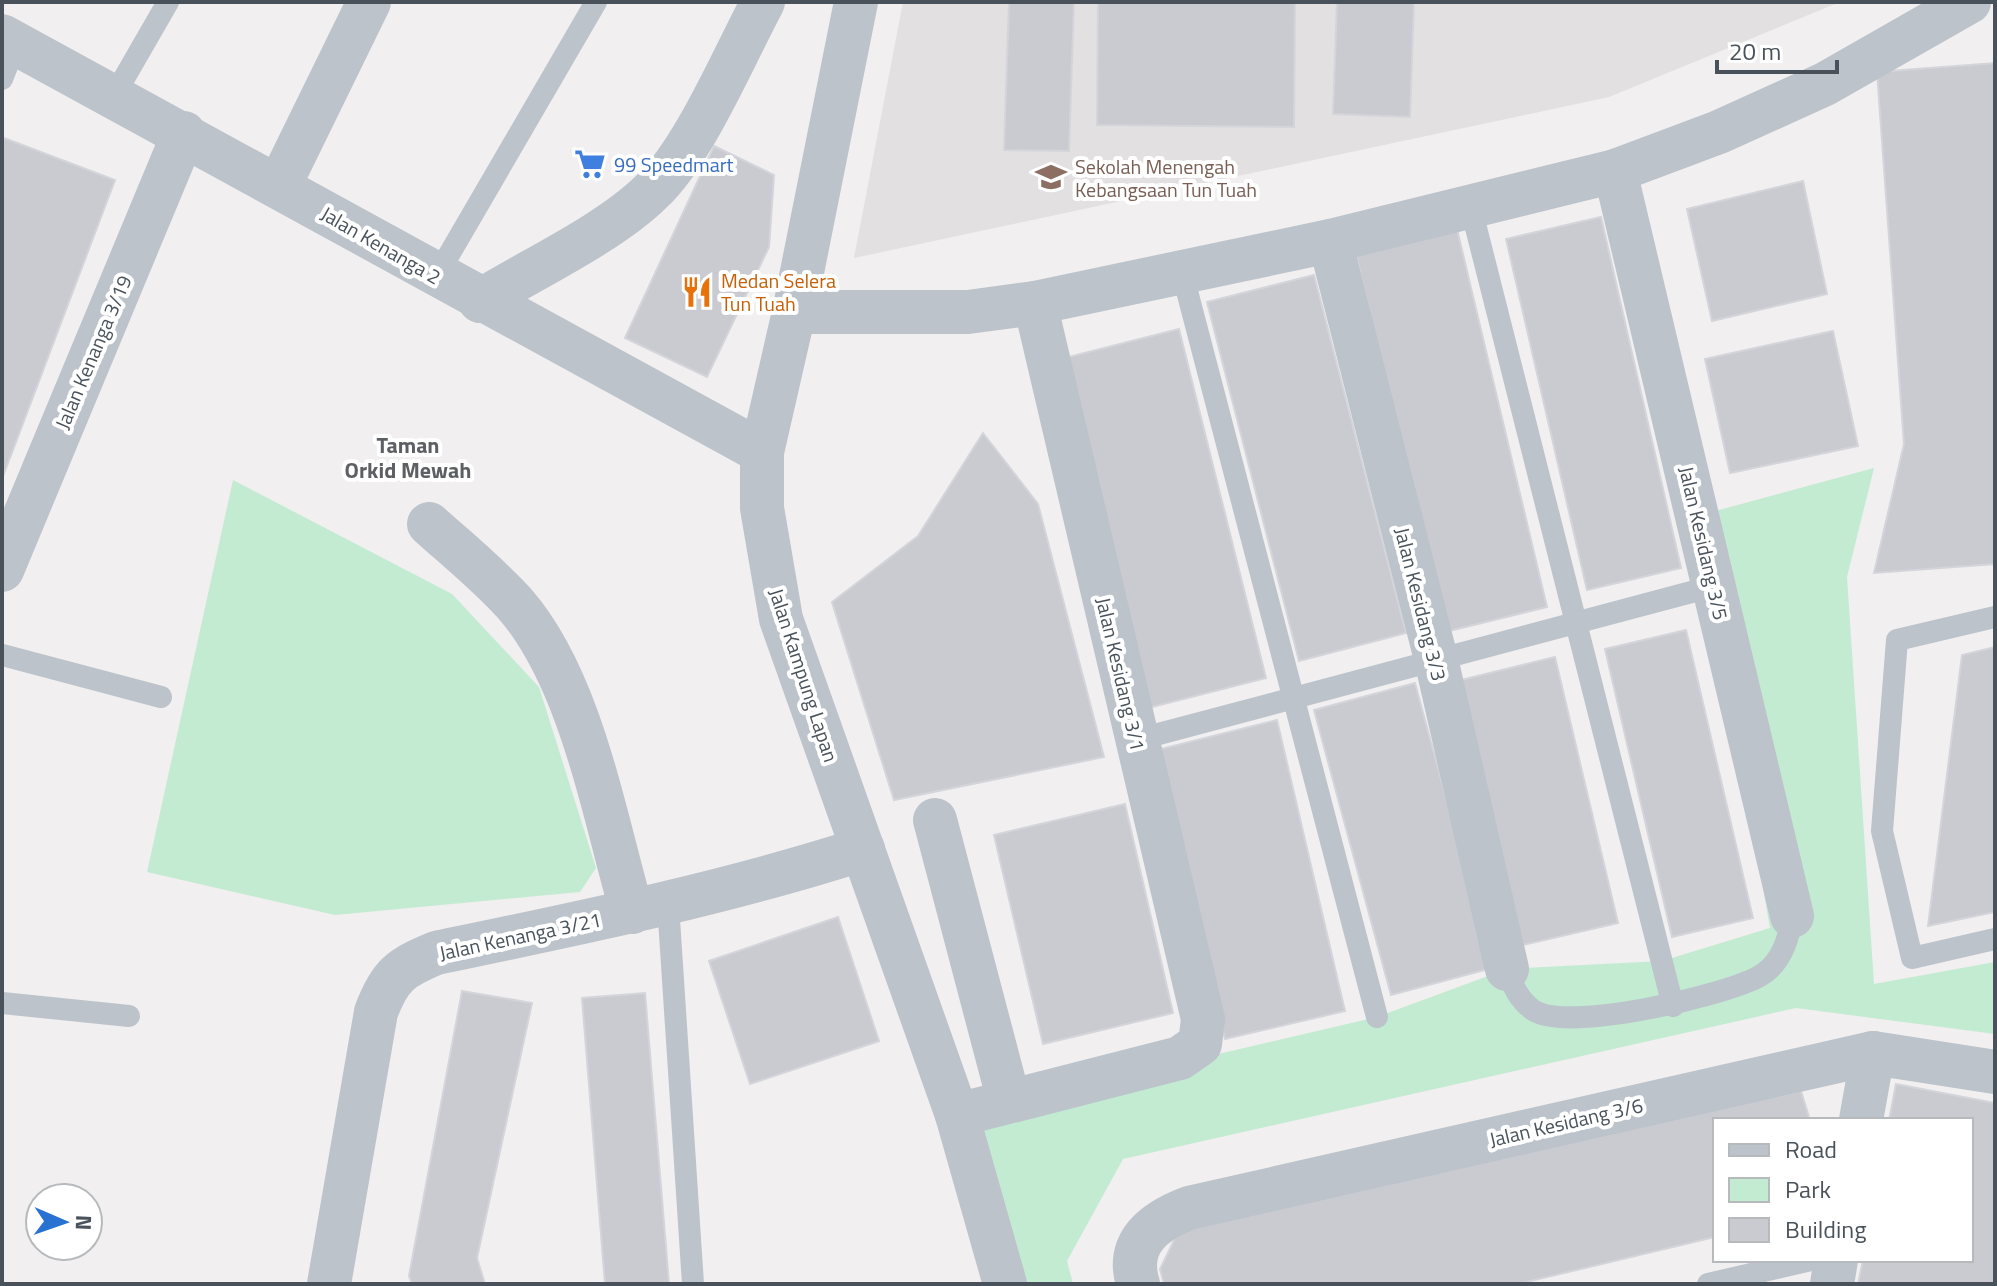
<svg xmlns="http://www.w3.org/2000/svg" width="1997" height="1286" font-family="'Titillium Web',sans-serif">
<rect width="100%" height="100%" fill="#f1efef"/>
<polygon fill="#e2e0e0" points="903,2 1840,2 1609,97 854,258"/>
<g fill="#c2ebd2">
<polygon points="1874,468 1847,577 1874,984 1995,962 1995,1034 1796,1008 1123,1159 1067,1261 1073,1284 1005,1284 957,1115 1377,1017 1507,969 1662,961 1770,928 1697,516"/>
<polygon points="233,480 452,594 539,687 596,868 580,892 335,915 147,872"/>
</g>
<g fill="#c9cbd1" stroke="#d4d5da" stroke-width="2">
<polygon points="1009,2 1074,2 1069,151 1004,150"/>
<polygon points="1098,2 1295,2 1294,127 1097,125"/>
<polygon points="1337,2 1414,2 1410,117 1333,114"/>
<polygon points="1995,63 1995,564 1874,573 1904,444 1877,72"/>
<polygon points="4,138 115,180 2,479 2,143"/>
<polygon points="714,146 774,175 769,247 707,377 625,338"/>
<polygon points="1803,181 1827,294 1712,321 1687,209"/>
<polygon points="1601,217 1681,568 1587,590 1506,239"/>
<polygon points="1457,229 1547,607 1445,632 1356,254"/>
<polygon points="1314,275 1406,633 1299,661 1207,302"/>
<polygon points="1179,329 1266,678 1144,709 1057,360"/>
<polygon points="1833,331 1858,446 1730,473 1705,359"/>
<polygon points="983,433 1038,504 1104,757 894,800 832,602 918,536"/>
<polygon points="1686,630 1753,918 1672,937 1605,649"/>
<polygon points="1995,647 1995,912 1928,926 1962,655"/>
<polygon points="1555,657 1618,923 1523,945 1461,680"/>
<polygon points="1415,683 1492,968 1391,995 1314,710"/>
<polygon points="1277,720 1345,1011 1225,1039 1157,750"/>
<polygon points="1125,804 1173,1013 1043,1044 994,835"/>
<polygon points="838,917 879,1041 750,1084 709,961"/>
<polygon points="462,991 532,1003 477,1258 485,1284 412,1284 409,1276"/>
<polygon points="645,993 669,1284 605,1284 582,998"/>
<polygon points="1896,1084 1995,1103 1995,1284 1858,1284 1863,1260 1971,1260 1971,1120 1889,1120"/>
<polygon points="1801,1091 1810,1120 1715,1120 1715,1237 1518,1284 1164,1284 1160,1269 1178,1232"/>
</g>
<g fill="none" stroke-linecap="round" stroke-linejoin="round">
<g stroke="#bcc3cb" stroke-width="22">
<polyline points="2,79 16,43"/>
<polyline points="115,94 168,2"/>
<polyline points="1471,208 1673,1006"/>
<polyline points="1182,272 1377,1017"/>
<polyline points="436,277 596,2"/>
<polyline points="1995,617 1897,640 1882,831 1912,958 1995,939"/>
<polyline points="2,655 161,697"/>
<polyline points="1136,740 1714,586"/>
<polyline points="668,904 693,1284"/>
<path d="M1507,969C1513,986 1518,999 1533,1010C1566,1033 1722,996 1758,977C1781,965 1789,940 1792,916"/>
<polyline points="2,1003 129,1016"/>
<polyline points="1708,1284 1811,1260"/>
</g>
<g stroke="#bcc3cb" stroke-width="44">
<polyline points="2,36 762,452"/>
<polyline points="1615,171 1792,916"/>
<polyline points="279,186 369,2"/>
<polyline points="1330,241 1436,659 1507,969"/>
<path d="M480,301C532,269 608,234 651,192C694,152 734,56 763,2"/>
<polyline points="794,312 968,312 1035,303 1330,241 1615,171 1719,132 1825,84 1969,2"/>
<path d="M429,524C458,550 489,575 515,604C581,680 604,815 632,912"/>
<polyline points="2,570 184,133"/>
<polyline points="935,820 1009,1101"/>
<polyline points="957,1115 1180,1058 1200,1044 1203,1019 1035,303"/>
<polyline points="1861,1120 1873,1053"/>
<path d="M329,1284L376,1012C390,975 400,968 436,953C580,923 723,894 863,849"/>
<path d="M1138,1284C1125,1242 1155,1221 1189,1208L1873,1053L1995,1072"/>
<polyline points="1832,1284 1836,1260"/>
</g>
<polyline stroke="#bcc3cb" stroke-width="44" points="856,2 794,312 762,452 762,508 781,619 957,1115 1005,1284"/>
</g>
<defs>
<symbol id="supermarket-bare" viewBox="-9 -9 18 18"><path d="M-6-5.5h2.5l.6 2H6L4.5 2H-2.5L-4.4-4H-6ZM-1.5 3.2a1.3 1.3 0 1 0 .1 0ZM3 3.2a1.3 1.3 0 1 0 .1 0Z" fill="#3f7fe0" stroke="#fff" stroke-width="2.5" paint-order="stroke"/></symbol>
<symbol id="school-bare" viewBox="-9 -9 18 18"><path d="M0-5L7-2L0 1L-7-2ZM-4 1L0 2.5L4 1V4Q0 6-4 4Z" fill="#8d6e63" stroke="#fff" stroke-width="2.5" paint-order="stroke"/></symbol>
<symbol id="restaurant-bare" viewBox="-9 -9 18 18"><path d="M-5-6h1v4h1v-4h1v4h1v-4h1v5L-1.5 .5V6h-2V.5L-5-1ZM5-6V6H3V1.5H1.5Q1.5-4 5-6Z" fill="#e8710a" stroke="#fff" stroke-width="2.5" paint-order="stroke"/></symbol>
</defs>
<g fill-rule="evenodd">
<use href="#supermarket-bare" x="568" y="142" width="44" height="44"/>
<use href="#school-bare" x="1029" y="155" width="44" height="44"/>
<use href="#restaurant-bare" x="675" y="270" width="44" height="44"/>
</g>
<g text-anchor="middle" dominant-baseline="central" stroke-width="8" stroke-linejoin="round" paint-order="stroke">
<g font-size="20" fill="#366cbe" stroke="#fff" text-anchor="start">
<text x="614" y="164">99 Speedmart</text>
</g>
<g font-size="20" fill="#785e54" stroke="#fff" text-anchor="start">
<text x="1075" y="166">Sekolah Menengah<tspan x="1075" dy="23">Kebangsaan Tun Tuah</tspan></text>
</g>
<g font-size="20" fill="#49525b" stroke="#fff">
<text transform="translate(381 245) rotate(30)">Jalan Kenanga 2</text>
<text transform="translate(93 352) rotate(-67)">Jalan Kenanga 3/19</text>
<text transform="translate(1704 543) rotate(77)">Jalan Kesidang 3/5</text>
<text transform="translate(1421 604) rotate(76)">Jalan Kesidang 3/3</text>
<text transform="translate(1121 674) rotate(77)">Jalan Kesidang 3/1</text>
<text transform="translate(804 675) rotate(72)">Jalan Kampung Lapan</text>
<text transform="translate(520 936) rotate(-12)">Jalan Kenanga 3/21</text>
<text transform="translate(1566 1122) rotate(-13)">Jalan Kesidang 3/6</text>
</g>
<g font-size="20" fill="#c56008" stroke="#fff" text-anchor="start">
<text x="721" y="280">Medan Selera<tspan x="721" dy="23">Tun Tuah</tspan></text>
</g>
<g font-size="22" font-weight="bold" fill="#5c5f63" stroke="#fff">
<text x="408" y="445">Taman<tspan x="408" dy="25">Orkid Mewah</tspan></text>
</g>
</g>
<rect width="1997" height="1286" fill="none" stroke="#49525b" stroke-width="8"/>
<rect x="1713" y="1118" width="260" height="144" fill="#ffffff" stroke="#b6babd" stroke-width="2"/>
<rect x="1729" y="1144" width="40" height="12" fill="#bcc3cb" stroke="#b6babd" stroke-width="2"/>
<text x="1785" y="1158" font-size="24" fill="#49525b">Road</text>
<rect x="1729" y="1178" width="40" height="24" fill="#c2ebd2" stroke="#b6babd" stroke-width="2"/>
<text x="1785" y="1198" font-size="24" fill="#49525b">Park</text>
<rect x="1729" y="1218" width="40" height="24" fill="#c9cbd1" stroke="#b6babd" stroke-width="2"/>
<text x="1785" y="1238" font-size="24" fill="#49525b">Building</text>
<g transform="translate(64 1222) rotate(92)"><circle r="38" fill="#ffffff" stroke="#b6babd" stroke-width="2"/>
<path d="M0-6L14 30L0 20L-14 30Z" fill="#2a72d1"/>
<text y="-12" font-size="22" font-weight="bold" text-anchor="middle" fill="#49525b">N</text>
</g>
<path d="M1717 60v12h120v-12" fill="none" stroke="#49525b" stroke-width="4"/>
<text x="1729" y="60" font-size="24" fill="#49525b" stroke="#ffffff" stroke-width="6" paint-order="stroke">20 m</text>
</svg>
